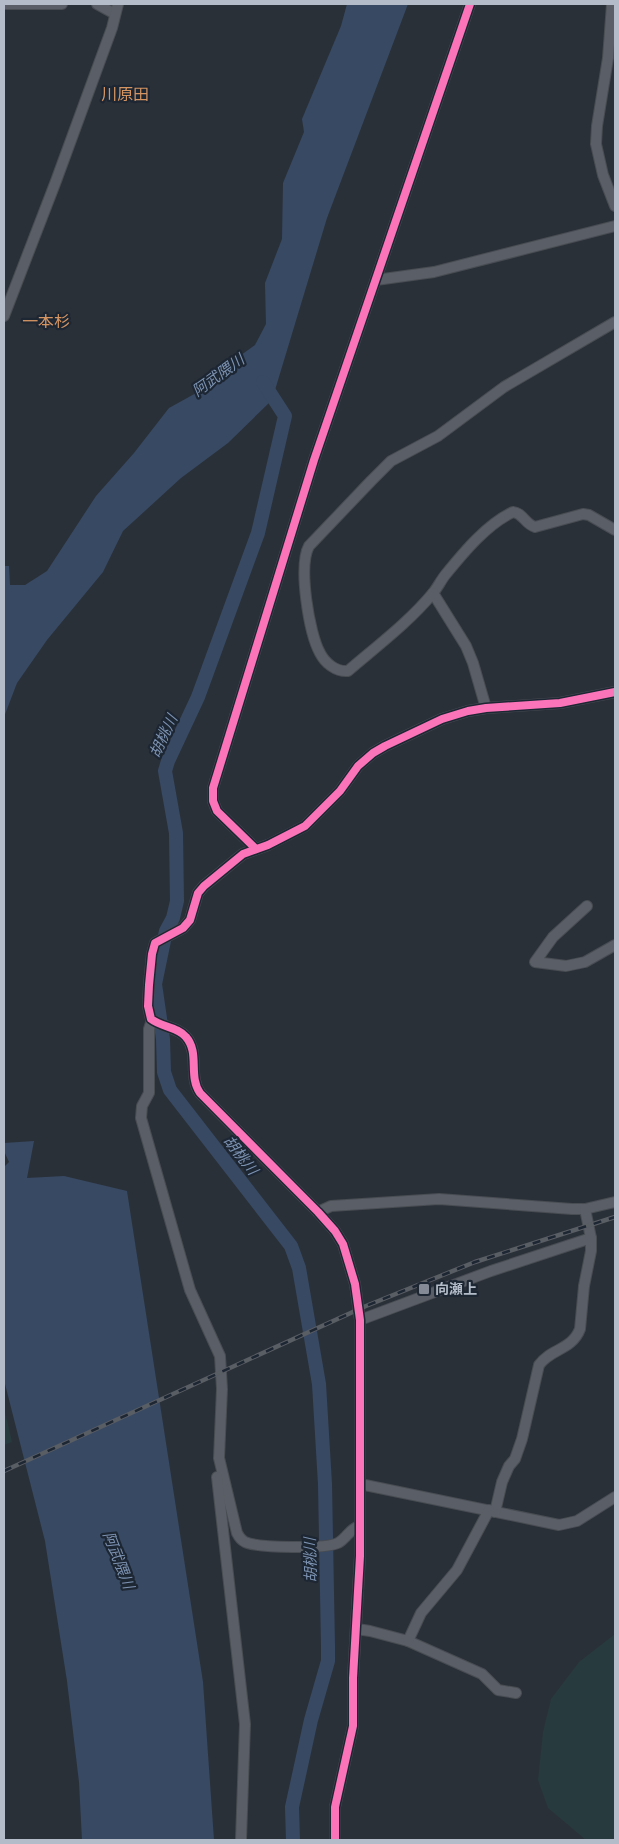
<svg xmlns="http://www.w3.org/2000/svg" width="619" height="1844" font-family="Quicksand,'Noto Sans JP',sans-serif">
<rect width="100%" height="100%" fill="#2a3038"/>
<g fill="#273a3e">
<polygon points="4,1407 12,1442 4,1445"/>
<polygon points="615,1634 615,1840 586,1840 548,1808 538,1780 543,1732 551,1699 579,1662"/>
</g>
<g fill="#384963">
<polygon points="347,4 408,4 327,218 272,400 228,443 181,478 123,531 103,572 47,640 17,683 4,717 4,566 9,566 10,585 25,585 47,571 96,496 134,453 169,408 216,382 223,368 255,345 266,324 265,283 282,239 283,183 304,132 302,119 341,26"/>
<polygon points="34,1141 27,1178 64,1176 127,1191 203,1682 214,1840 82,1840 79,1782 67,1681 45,1541 4,1380 4,1167 9,1162 4,1151 4,1143"/>
</g>
<g fill="none" stroke-linecap="round" stroke-linejoin="round">
<polyline stroke="#384963" stroke-width="14" points="263,382 285,416 258,533 198,697 168,761 165,771 176,833 177,901 173,918 166,931 155,984 163,1039 164,1072 170,1090 291,1246 299,1268 319,1384 325,1484 328,1646 328,1661 311,1720 292,1807 293,1840"/>
<defs>
<g id="minor">
<polyline points="4,4 62,4"/>
<polyline points="97,4 115,14"/>
<polyline points="612,4 608,58 597,126 596,144 603,175 615,206"/>
<polyline points="376,280 434,272 615,226"/>
<polyline points="4,316 56,181 112,28 118,4"/>
<path d="M615,322L504,387L438,436L391,461L371,481L309,546C298,566 309,633 320,653C325,663 336,672 348,671C377,646 408,623 433,593C438,587 441,580 446,574C464,552 487,524 513,512C523,513 525,524 535,527L583,514L589,515L615,530"/>
<polyline points="433,593 466,646 473,663 486,708"/>
<polyline points="256,849 217,811 213,801 213,788 314,460 470,4"/>
<polyline points="587,906 553,937 535,962 566,966 585,962 615,945"/>
<path d="M152,1020L149,1029V1093L142,1106L141,1118L190,1290L220,1356L222,1389L219,1458L237,1533C239,1537 241,1540 245,1542C258,1548 326,1549 338,1543C347,1538 350,1528 360,1526"/>
<polyline points="318,1212 331,1206 439,1199 572,1209 585,1209 615,1202"/>
<polyline points="360,1320 491,1271 591,1238"/>
<polyline points="217,1477 245,1724 241,1840"/>
<polyline points="360,1484 559,1525 577,1521 615,1497"/>
<path d="M495,1512L502,1482L509,1466L515,1459L522,1439L539,1365C550,1349 572,1350 580,1329L584,1286L591,1251V1238L585,1209"/>
<polyline points="357,1629 370,1631 408,1641 482,1674 498,1690 516,1693"/>
<polyline points="408,1641 421,1613 457,1570 489,1510"/>
<path d="M335,1840V1807L353,1726V1678L360,1556V1320L355,1284L343,1244L335,1231L318,1212L200,1093C188,1076 200,1053 186,1037C178,1027 161,1027 151,1019L148,1006L149,985L152,954L155,943L183,928L190,920L198,893L204,886L243,854L268,845L305,826L340,791L358,766L373,753L385,746L442,719L468,711L486,708L560,703L615,692"/>
</g>
</defs>
<use href="#minor" stroke="#484c53" stroke-width="12"/>
<use href="#minor" stroke="#5a5e66" stroke-width="10"/>
<defs>
<polyline id="rail" points="4,1471 366,1306 475,1262 615,1217"/>
</defs>
<use href="#rail" stroke="#595d64" stroke-width="4.5"/>
<use href="#rail" stroke="#1d2633" stroke-width="2.5" stroke-dasharray="8" stroke-linecap="butt"/>
<defs>
<g id="cycleway">
<polyline points="256,849 217,811 213,801 213,788 314,460 470,4"/>
<path d="M335,1840V1807L353,1726V1678L360,1556V1320L355,1284L343,1244L335,1231L318,1212L200,1093C188,1076 200,1053 186,1037C178,1027 161,1027 151,1019L148,1006L149,985L152,954L155,943L183,928L190,920L198,893L204,886L243,854L268,845L305,826L340,791L358,766L373,753L385,746L442,719L468,711L486,708L560,703L615,692"/>
</g>
</defs>
<use href="#cycleway" stroke="#1d2633" stroke-width="11"/>
<use href="#cycleway" stroke="#fb73b8" stroke-width="8"/>
</g>
<rect fill="#848b96" stroke="#1d2633" stroke-width="2" x="418" y="1283" width="12" height="12" rx="2.5"/>
<g text-anchor="middle" dominant-baseline="central" stroke-width="4.5" stroke-linejoin="round" paint-order="stroke">
<g font-size="14" font-weight="bold" fill="#b4bcc9" stroke="#1d2633" text-anchor="start">
<text x="435" y="1289">向瀬上</text>
</g>
<g font-size="15" font-style="italic" fill="#7c92b1" stroke="#1d2633">
<text transform="translate(218 375) rotate(-36)">阿武隈川</text>
<text transform="translate(163 736) rotate(-65)">胡桃川</text>
<text transform="translate(241 1155) rotate(52)">胡桃川</text>
<text transform="translate(119 1560) rotate(69)">阿武隈川</text>
<text transform="translate(310 1560) rotate(-91)">胡桃川</text>
</g>
<g font-size="16" fill="#d59563" stroke="#1d2633">
<text x="125" y="94">川原田</text>
<text x="46" y="321">一本杉</text>
</g>
</g>
<rect width="619" height="1844" fill="none" stroke="#b4bcc9" stroke-width="10"/>
</svg>
